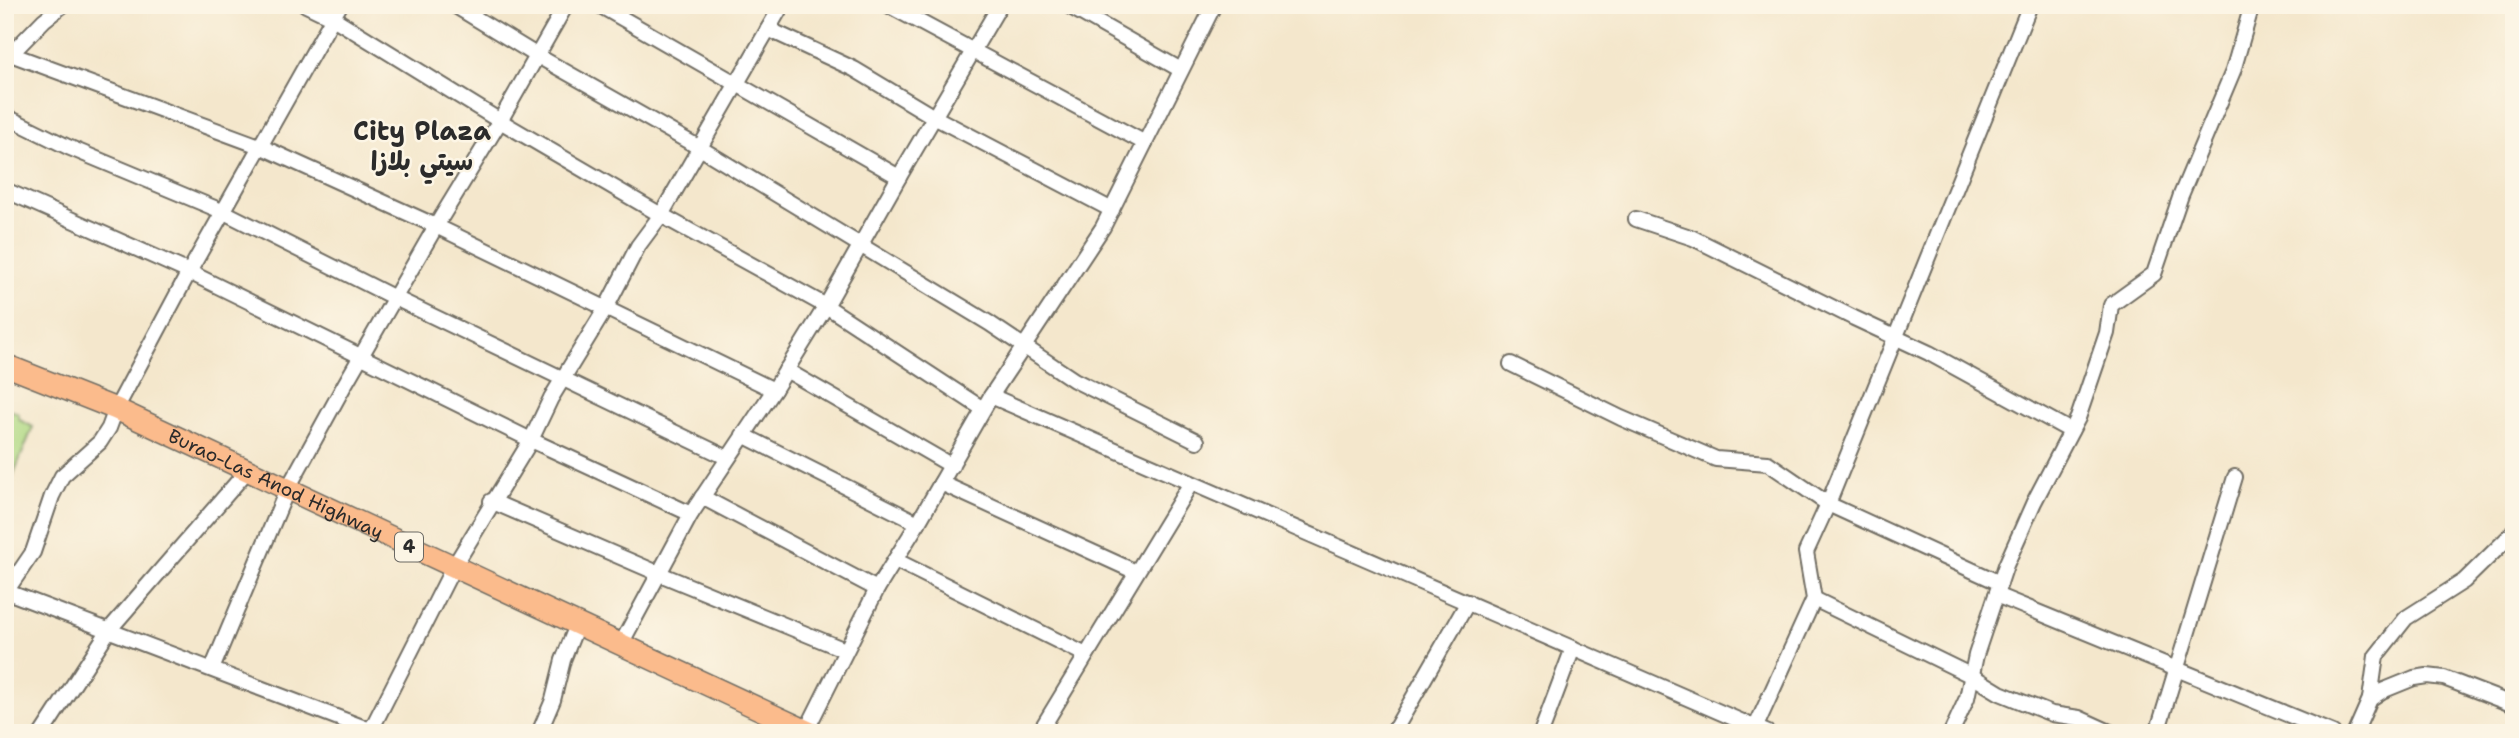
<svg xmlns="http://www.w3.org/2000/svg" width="2519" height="738" font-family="'Shantell Sans','Playpen Sans Arabic',sans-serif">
<rect width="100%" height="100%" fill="#fcf5e5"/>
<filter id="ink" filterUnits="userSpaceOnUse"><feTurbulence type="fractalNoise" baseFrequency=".0143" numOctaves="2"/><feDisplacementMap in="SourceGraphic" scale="14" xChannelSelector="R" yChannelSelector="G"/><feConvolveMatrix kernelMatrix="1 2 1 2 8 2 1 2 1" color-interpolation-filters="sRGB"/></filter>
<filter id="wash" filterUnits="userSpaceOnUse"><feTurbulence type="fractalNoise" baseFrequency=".00686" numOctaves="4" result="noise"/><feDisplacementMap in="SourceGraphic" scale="28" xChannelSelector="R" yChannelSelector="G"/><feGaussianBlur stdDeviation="1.57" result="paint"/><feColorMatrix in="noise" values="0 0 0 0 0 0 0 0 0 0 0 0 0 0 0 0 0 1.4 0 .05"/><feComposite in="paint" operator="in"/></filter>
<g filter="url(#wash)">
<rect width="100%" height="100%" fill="#f4e7cc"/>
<polygon fill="#b0d984" stroke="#6e8258" stroke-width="2" points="5,408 18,413 20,420 33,427 5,495"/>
</g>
<g filter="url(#ink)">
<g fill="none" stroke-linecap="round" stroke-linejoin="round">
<defs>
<g id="minor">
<polyline points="306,5 333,18 500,121 661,215 826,306 983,409"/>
<polyline points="454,5 536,55 700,148 989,323 1074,380 1197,441"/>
<polyline points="599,5 899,177 1000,5"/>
<polyline points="888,5 1145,143"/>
<polyline points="1067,5 1181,70"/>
<polyline points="768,29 854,69 934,117 1112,210"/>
<polyline points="5,52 262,147 436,226 774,390"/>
<polyline points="6,59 44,20 63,5"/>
<polyline points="5,116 68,147 224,212 395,298 728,458"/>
<polyline points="5,190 189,272 531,440 691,514"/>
<polyline points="1636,219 1693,238 1854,318 1929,353 2071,431"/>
<polyline points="1511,364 1621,418 1716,459 1768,463 1828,504 2030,5"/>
<polyline points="786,370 952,466"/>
<polyline points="991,396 1768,733"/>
<polyline points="743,435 918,523"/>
<polyline points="941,483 1136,572"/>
<polyline points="702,497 877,589"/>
<polyline points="491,501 660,574 845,650"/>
<polyline points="895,560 1086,655"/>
<polyline points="5,591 378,733"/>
<polyline points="5,593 33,552 52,496 62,476 100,442 109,428 116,409 189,272 340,5"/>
<polyline points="1996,595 2333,733"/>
<polyline points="1814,599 1972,676 2000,693 2052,714 2079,718 2112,733"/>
<polyline points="621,644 691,514 774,390 826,306 899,177"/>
<polyline points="212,669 287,490 345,384 436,226 500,121 566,5"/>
<polyline points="2370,699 2376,656 2406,618 2464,581 2514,532"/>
<polyline points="371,730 453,568 531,440 551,398 606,308 638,246 661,215 782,5"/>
<polyline points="42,733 109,630 247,471"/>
<polyline points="539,733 553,700 563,660 577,625"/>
<polyline points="805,733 877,589 918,523 991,396 1103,227 1214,5"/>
<polyline points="1039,733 1191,483"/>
<polyline points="1393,733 1468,602"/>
<polyline points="1541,733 1573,648"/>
<polyline points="1753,733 1814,599 1806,552 1828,504 2000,583"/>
<polyline points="1951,733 1967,698 1976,655 2006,565 2034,502 2078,418 2107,333 2111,305 2154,274 2181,195 2233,71 2252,5"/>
<polyline points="2157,733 2235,477"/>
<polyline points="2355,733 2370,699 2382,691 2414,678 2427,676 2444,678 2514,705"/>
</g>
<g id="highway">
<path id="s1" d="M5,365L116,409L811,733"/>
</g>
</defs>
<use href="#minor" stroke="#716d63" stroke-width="18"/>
<use href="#highway" stroke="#716d63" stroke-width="24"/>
<use href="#minor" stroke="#fff" stroke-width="14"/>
<use href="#highway" stroke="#fbbb8c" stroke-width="21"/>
</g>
</g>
<g text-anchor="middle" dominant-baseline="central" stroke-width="5" stroke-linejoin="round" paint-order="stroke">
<rect fill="#fcf5e5" stroke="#6a6863" stroke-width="2" x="395" y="532.5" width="28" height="29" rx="5"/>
<g font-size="18" font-weight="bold" fill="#2b2b2b">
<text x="409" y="547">4</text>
</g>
<g font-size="19" fill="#2b2b2b" stroke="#fcf5e5">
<text stroke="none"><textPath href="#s1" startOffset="296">Burao-Las Anod Highway</textPath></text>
</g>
<g font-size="26" font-weight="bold" fill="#2b2b2b" stroke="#fcf5e5">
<text x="422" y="130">City Plaza<tspan x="422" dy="30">سيتي بلازا</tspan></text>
</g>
</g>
<rect width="2519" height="738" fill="none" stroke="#fcf5e5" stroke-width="28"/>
</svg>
